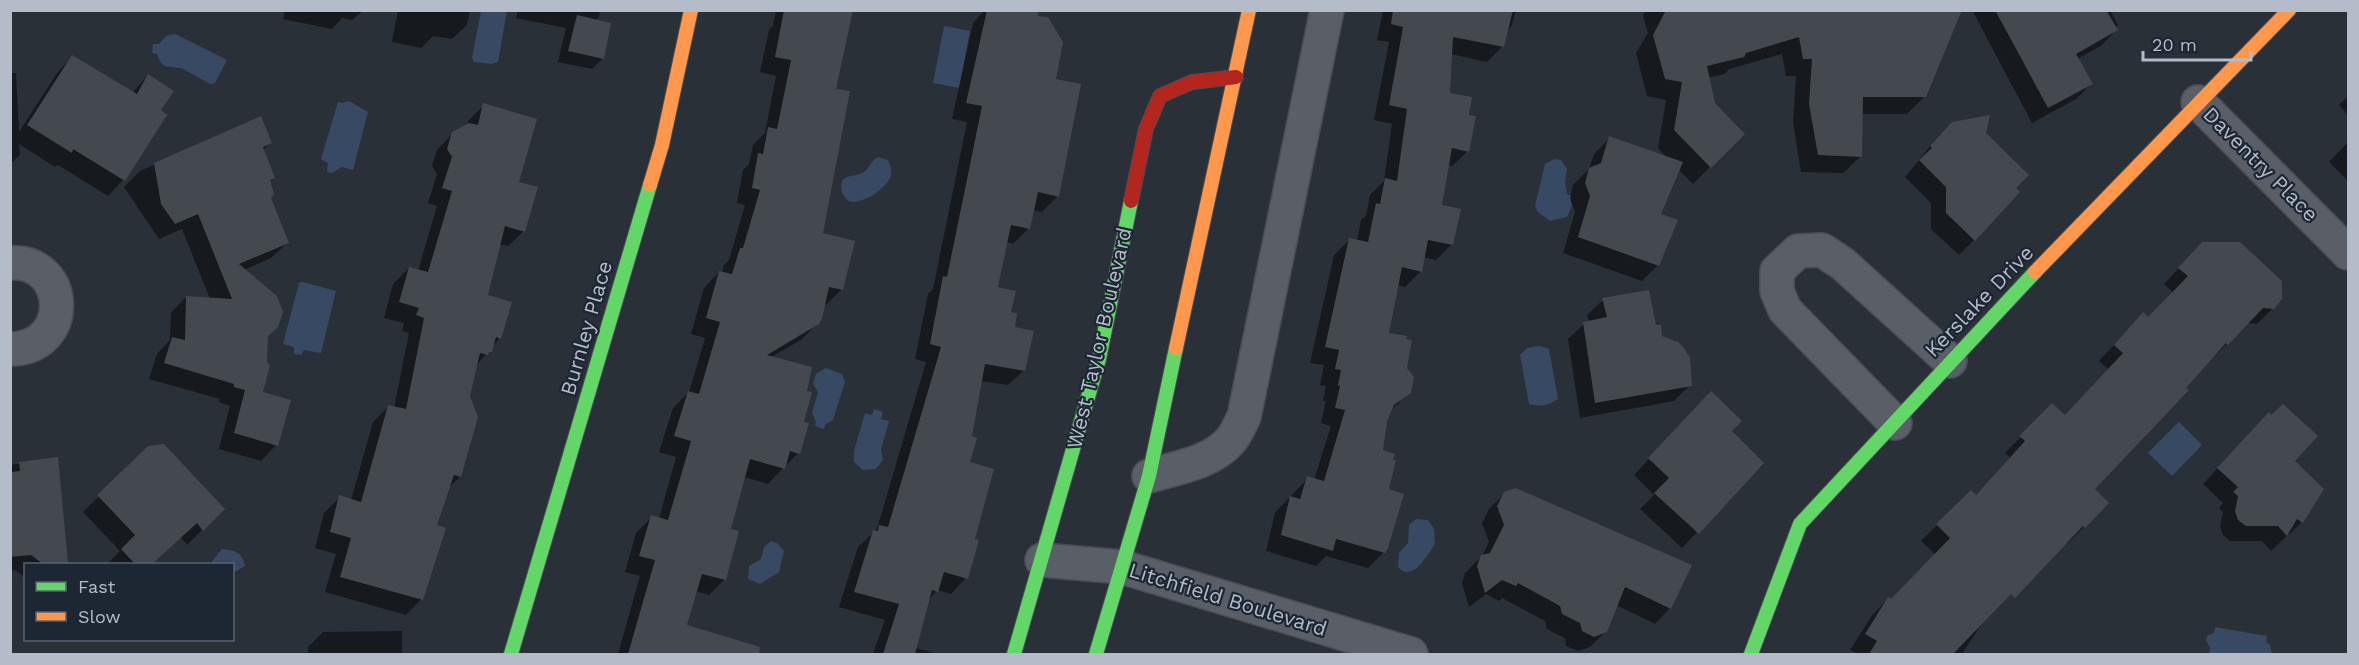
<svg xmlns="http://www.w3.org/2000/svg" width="2359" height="665" font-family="'Work Sans',sans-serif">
<rect width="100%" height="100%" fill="#2a3038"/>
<g fill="#384963">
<polygon points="481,11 507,11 498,62 492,64 474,62 472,58"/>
<polygon points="944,26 970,31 959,88 933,83"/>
<path d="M175,34L227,60L215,83L210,84C201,79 192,74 183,69C171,64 163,73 157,54L152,53L153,44H159L166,36Z"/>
<polygon points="349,101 368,112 353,170 342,167 332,173 327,172 328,163 321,159 338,102 343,103"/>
<path d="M878,157L888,160C890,165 892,170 891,175C888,188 861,206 848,201L842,193C838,171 853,179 864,172C870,168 870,161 878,157Z"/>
<polygon points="1554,159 1561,160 1567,169 1565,181 1567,194 1571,196 1572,205 1567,217 1550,221 1538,212 1535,206 1545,164"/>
<polygon points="303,282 336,291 321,353 304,350 301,355 294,354 294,347 283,344 299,283"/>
<path d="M1540,346L1549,349L1558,399C1547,406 1541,407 1529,404L1520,355L1527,348Z"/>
<polygon points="826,368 842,374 845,382 833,420 825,425 824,429 815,426 816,422 812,413 818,392 813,384 816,374"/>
<polygon points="874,409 883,412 881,419 889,421 881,450 883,460 876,469 863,470 854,462 854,451 865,413 872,415"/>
<polygon points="2179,422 2202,445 2172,476 2148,453"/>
<path d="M1416,519L1428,520L1434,529L1435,544C1428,554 1412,584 1398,567L1399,553L1408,543L1409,525Z"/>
<polygon points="771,541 777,543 784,551 779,572 760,584 748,579 749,566 761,559 764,547"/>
<path d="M222,549C236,551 242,552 245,566L233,573L232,564H210Z"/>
<polygon points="2215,627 2267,636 2266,642 2270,645 2272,654 2209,654 2210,648 2206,640 2207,636 2214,633"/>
</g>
<g fill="#0007">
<polygon points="285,10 364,10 352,20 342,18 332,29 283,19"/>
<polygon points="398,10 470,10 467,25 452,39 433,36 421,48 392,42"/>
<polygon points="518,10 600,10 599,17 595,21 603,58 592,69 558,62 566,28 516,18"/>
<polygon points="776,10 851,10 835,90 821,234 842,289 826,305 824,304 818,323 801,340 771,357 802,423 798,453 768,484 744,477 729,530 725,579 709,595 695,591 685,626 734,641 730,654 618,654 640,576 625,572 636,533 652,517 659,519 676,457 659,452 673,408 689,392 705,338 691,334 704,288 719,272 722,273 724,265 729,260 745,205 737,203 743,170 749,164 753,145 765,133 776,76 760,72 769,30 773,26"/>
<polygon points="985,10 1005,10 1054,81 1058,196 1042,212 1033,210 1029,228 1013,244 1006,242 996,288 1009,313 1024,370 1008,385 980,381 970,437 968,464 973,540 966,578 951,594 937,590 928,601 916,648 938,654 873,654 885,620 839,607 858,547 877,529 926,362 915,359 928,294 933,289 967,122 952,119 973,23"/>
<polygon points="1383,10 1516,10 1512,25 1507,31 1503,46 1487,62 1451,54 1448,95 1467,116 1468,151 1452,166 1447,165 1440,206 1452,244 1436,260 1423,257 1421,271 1405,287 1397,285 1387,334 1405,369 1409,393 1390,411 1386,420 1381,452 1387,490 1384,552 1368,568 1326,556 1316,566 1266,551 1275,513 1308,478 1314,480 1331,426 1321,423 1326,401 1323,401 1326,386 1320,385 1324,365 1310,363 1334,255 1349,240 1357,241 1361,220 1366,216 1370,195 1384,181 1392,124 1374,120 1389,42 1377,40"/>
<polygon points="1645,10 1961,10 1924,97 1907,114 1861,114 1861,156 1843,173 1801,172 1793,122 1796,76 1786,76 1782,54 1729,69 1725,74 1708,78 1714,104 1743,134 1693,184 1678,169 1659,215 1658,265 1642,281 1563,253 1575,212 1570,199 1573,185 1589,169 1594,154 1610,138 1667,158 1658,148 1666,100 1647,96 1636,53 1648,33 1643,15"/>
<polygon points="1972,10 2110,10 2118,25 2115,28 2116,30 2101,46 2077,59 2091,84 2076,99 2032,123"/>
<polygon points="72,57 132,93 148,75 159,111 165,115 123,180 108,196 58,165 55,167 19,144 20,155 10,164 10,73 16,73 19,132 57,73"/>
<polygon points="2348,96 2348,115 2339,105"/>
<polygon points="484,105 518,183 524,231 508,246 499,244 486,296 500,338 475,367 468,397 460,477 447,489 435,526 421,599 406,615 325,592 336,554 315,548 324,513 340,497 351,500 373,422 388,407 394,408 409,333 402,331 404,323 384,318 393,284 409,268 418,271 437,206 428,203 437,174 432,166 437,150 453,133 467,127 468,121"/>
<polygon points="260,118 270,143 263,150 273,178 269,182 269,198 287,243 271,258 244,270 267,336 262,393 276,445 261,461 219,449 230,406 219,402 220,399 149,379 157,354 170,340 171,313 186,297 210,299 182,229 159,239 124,187 140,171"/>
<polygon points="1984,134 2014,188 1974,240 1959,255 1931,229 1931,203 1905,177 1936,139"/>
<polygon points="2348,142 2348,181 2329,162"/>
<polygon points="2186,260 2273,308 2257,324 2247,323 2212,359 2211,358 2093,489 2107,503 2068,543 2043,530 1962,654 1858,654 1850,650 1873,614 1888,599 1891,600 1936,555 1921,541 1971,492 1975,496 2011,458 2005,453 2052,405 2065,417 2108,369 2099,361 2128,330 2148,319 2174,293 2164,284"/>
<polygon points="1603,300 1661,337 1690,385 1674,401 1580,418 1568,339 1584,324 1589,322 1587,315"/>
<polygon points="1695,409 1730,431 1762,463 1682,548 1640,509 1654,495 1634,475"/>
<polygon points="2253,430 2292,461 2302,522 2271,551 2262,541 2230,541 2223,535 2220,527 2223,512 2219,508 2223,503 2203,484"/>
<polygon points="149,448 223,509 187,545 181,537 151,564 107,564 120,551 83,512"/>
<polygon points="57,459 66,562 64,564 26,564 26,578 15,570 10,571 10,465"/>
<polygon points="1505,493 1670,608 1655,624 1616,605 1606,631 1590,647 1578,651 1566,646 1565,638 1547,629 1545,621 1502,598 1499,601 1486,594 1469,607 1462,583 1465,573 1482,556 1489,542 1482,523 1489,509"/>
<polygon points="402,631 402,654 308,654 308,647 323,632"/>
</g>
<g fill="#444950">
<polygon points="784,10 853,10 836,89 850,91 823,233 855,241 843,290 829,287 822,319 819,324 767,355 812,367 807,391 812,392 804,422 809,423 800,454 790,451 785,469 750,459 731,529 739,531 726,580 702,574 687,625 760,647 759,654 628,654 655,560 639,556 651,515 668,520 691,441 674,436 688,391 699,394 720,322 706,318 719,271 732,274 740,248 743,248 760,190 752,188 758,153 763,154 768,127 777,129 791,60 775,57"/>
<polygon points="987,10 1039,10 1038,16 1048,17 1063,42 1056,79 1081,84 1059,197 1038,192 1030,229 1011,225 998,287 1016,291 1011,312 1017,313 1015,327 1034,331 1025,371 985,364 972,436 977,438 970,462 994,469 975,539 979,540 968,579 944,572 938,592 932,590 915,654 883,654 899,604 854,592 873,530 878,531 879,525 888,527 941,347 930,344 943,276 947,277 982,106 966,103"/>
<polygon points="1393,10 1513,10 1504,47 1453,37 1450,93 1472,97 1469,115 1476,116 1469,152 1452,148 1442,205 1461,209 1453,245 1428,240 1422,272 1402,267 1389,333 1407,336 1406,339 1412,340 1407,368 1414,377 1411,393 1394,405 1387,421 1383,450 1395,454 1393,460 1396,460 1389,489 1404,494 1388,548 1385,553 1336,539 1333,551 1281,535 1290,496 1300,499 1307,476 1324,481 1345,410 1335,408 1340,386 1338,385 1341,370 1335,369 1339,350 1325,347 1349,238 1368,242 1376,203 1380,204 1385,178 1397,181 1407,109 1389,105 1403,27 1391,24"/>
<polygon points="1666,10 1962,10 1926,97 1863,97 1862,157 1818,155 1809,104 1812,59 1803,59 1799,37 1746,53 1744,57 1707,66 1715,103 1745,134 1711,168 1674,130 1682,82 1665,79 1653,35"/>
<polygon points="1995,10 2106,10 2118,30 2076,54 2093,84 2048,108"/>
<polygon points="577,15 611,23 604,59 568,51"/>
<polygon points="72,55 137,94 148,74 174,91 161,110 167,115 125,181 73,149 72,153 27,125"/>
<polygon points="483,103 537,119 519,182 538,187 525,232 505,226 488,295 512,302 501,339 496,337 492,352 489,352 488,355 480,353 470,396 478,417 461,477 454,475 437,525 446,528 423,600 340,577 351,538 330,532 339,495 361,502 388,405 406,409 424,318 416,315 419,308 399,302 409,267 428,272 452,191 442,188 452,157 447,149 452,132 469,123 478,125"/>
<polygon points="1990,115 1986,133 2029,175 2016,188 2020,192 1975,241 1946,213 1946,187 1919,160 1932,148 1930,146 1952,122"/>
<polygon points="261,116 272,143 263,147 275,178 270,180 274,194 271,198 289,243 239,264 277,296 283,312 278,327 268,336 267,362 270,365 263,392 291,400 278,446 234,433 245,390 234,387 234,384 164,363 172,337 185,340 186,296 232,299 198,214 175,224 161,204 154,163"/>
<polygon points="1609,136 1683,162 1661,214 1678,220 1659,266 1578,237 1590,196 1585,183 1589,168 1601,163"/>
<polygon points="2202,242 2240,242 2282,281 2282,299 2274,309 2263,308 2228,345 2226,343 2186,388 2189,390 2095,489 2109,503 2085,528 2083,526 2015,598 2011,594 1953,654 1869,654 1877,641 1865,634 1888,597 1891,599 1950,538 1936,524 1971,490 1976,495 2025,441 2019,436 2052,403 2065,415 2123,353 2114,345 2143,312 2148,317 2188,276 2178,268"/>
<polygon points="1649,290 1656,325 1661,325 1662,336 1678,342 1684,348 1690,358 1692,386 1595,403 1583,322 1607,317 1602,298"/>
<polygon points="1711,391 1742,421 1732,431 1764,463 1699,534 1654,493 1669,478 1648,458"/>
<polygon points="2283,404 2318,436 2295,461 2324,489 2303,523 2297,519 2287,536 2278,526 2246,526 2238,520 2235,511 2238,496 2233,492 2238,487 2217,468 2269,412 2271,415"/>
<polygon points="164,444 225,509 203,531 197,523 152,564 135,564 121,549 135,535 97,495 148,446"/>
<polygon points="58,457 68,563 43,564 31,555 10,557 10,472 20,471 19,462"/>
<polygon points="1516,488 1692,565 1671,609 1625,587 1607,632 1594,637 1582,631 1580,623 1562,614 1560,606 1518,583 1516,586 1502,580 1485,593 1477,566 1481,555 1490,553 1504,525 1497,506 1504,492"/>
</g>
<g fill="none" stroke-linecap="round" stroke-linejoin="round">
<defs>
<g id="street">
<polyline points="2198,102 2348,253"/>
<path d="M10,263C70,259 74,349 10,349"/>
<polyline points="1895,423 1785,310 1777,291 1777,271 1798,251 1822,250 1843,264 1950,361"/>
<path d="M1149,476C1175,468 1211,463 1230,441C1236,435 1240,424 1244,417L1327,10"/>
<polyline points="1042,560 1122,567 1411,654"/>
</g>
<g id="fast">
<polyline points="511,654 650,185"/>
<polyline points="1014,654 1099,359 1131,201"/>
<polyline points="1096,654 1149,476 1176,348"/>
<polyline points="1751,654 1800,524 2035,272"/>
</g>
<g id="slow">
<polyline points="650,185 662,145 691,10"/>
<polyline points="2035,272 2289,10"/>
<polyline points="1176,348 1249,10"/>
</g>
<polyline id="jam" points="1131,201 1146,129 1160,96 1192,82 1236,77"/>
</defs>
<use href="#street" stroke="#484c53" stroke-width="36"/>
<use href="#fast" stroke="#484c53" stroke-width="16"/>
<use href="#slow" stroke="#484c53" stroke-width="16"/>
<use href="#jam" stroke="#484c53" stroke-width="16"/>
<use href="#street" stroke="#5a5e66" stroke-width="33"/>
<use href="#fast" stroke="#63d668" stroke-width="14"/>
<use href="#slow" stroke="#ff974d" stroke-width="14"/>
<use href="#jam" stroke="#b3261e" stroke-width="14"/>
</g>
<g text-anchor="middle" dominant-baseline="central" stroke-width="4.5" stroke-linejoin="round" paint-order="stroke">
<g font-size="21" fill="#b4bcc9" stroke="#1d2633">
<text transform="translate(2261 164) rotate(45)">Daventry Place</text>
<text transform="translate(1979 301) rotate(-46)">Kerslake Drive</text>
<text transform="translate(586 328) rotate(-74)">Burnley Place</text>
<text transform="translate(1099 338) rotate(-77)">West Taylor Boulevard</text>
<text transform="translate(1228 599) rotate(17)">Litchfield Boulevard</text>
</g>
</g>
<rect width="2359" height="665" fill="none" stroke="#b4bcc9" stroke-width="24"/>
<rect x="24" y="563" width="210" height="78" fill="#1d2633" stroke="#59626f" stroke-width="1.5"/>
<rect x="36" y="582" width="30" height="9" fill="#63d668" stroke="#59626f" stroke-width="1.5"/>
<text x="78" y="593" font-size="18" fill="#b4bcc9">Fast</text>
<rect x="36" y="612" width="30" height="9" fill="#ff974d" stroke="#59626f" stroke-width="1.5"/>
<text x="78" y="623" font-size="18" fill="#b4bcc9">Slow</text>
<path d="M2143 51v9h108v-9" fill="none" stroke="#b4bcc9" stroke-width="3"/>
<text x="2152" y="51" font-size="18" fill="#b4bcc9" stroke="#1d2633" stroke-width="4.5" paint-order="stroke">20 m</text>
</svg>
